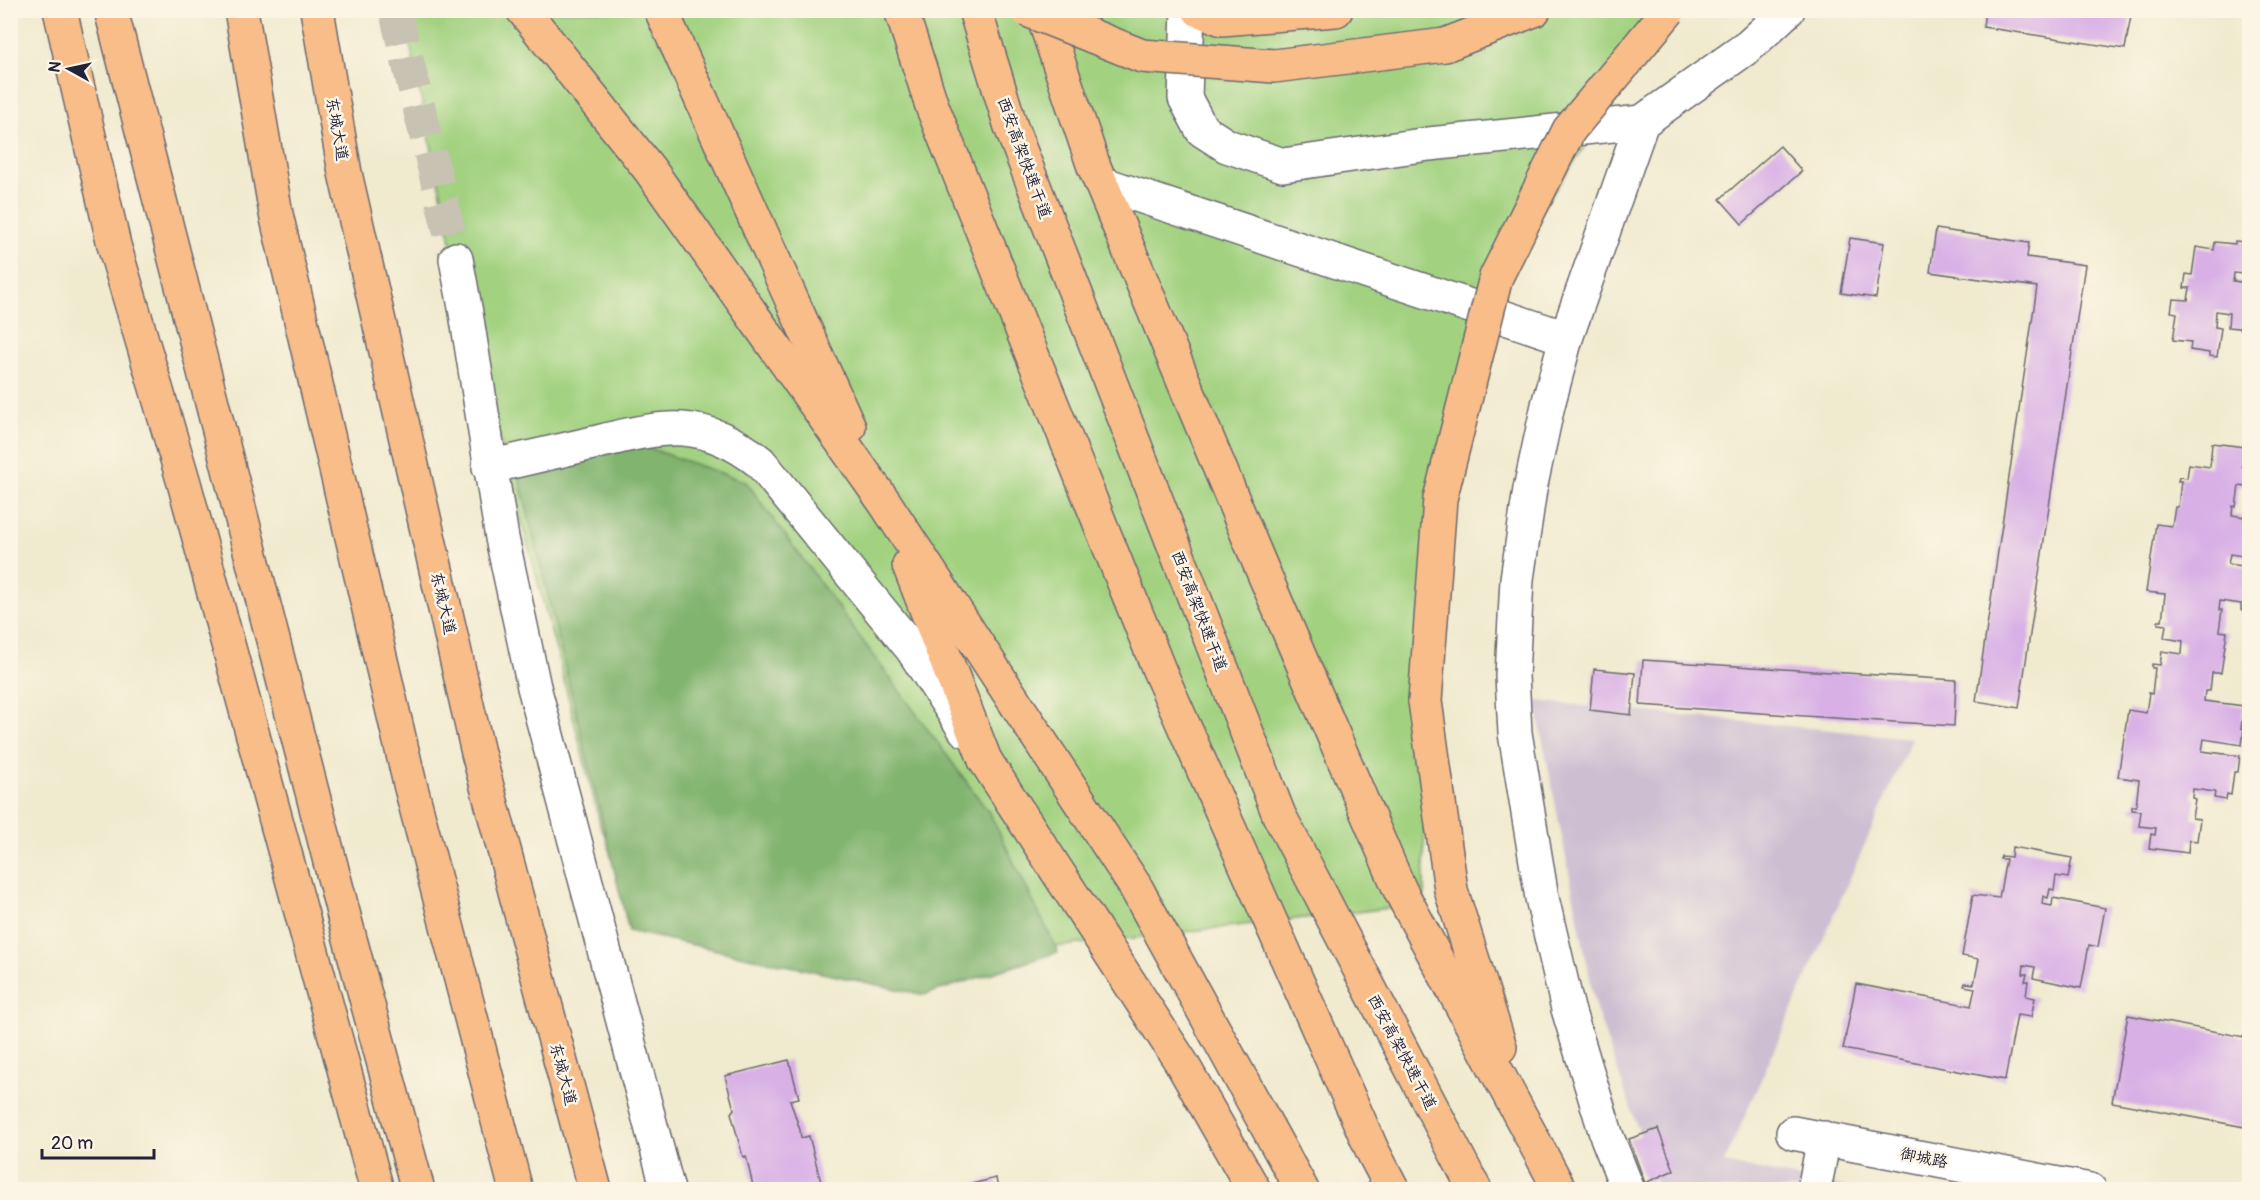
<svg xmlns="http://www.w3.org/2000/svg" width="2260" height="1200" font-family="Pangolin,'LXGW WenKai TC',sans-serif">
<rect width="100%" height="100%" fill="#fcf5e5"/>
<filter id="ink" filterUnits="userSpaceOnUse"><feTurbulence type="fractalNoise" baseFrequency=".0167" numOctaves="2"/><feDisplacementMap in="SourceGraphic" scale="12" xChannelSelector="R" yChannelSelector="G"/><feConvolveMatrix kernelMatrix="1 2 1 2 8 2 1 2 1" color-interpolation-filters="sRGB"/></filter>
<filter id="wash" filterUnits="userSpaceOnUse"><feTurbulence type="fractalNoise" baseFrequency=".008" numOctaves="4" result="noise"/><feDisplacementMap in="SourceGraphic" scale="24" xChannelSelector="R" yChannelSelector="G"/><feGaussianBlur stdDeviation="1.35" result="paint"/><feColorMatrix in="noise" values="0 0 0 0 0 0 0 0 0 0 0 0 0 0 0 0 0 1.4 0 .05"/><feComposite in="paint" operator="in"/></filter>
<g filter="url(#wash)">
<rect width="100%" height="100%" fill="#f0eacf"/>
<polygon fill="#cdbed2" points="1535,701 1912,738 1724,1163 1854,1189 1659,1189 1596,1009"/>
<polygon fill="#a2d280" stroke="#627a5e" stroke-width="1.5" points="403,11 1677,11 1496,277 1440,499 1425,701 1424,904 1054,947 636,893 601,828 560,665 466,313"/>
<polygon fill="#81b46e" stroke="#526b54" stroke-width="1.5" points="637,444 746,482 990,814 1058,952 924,995 629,931 518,473"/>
<g id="blocks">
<g fill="#d8b0e6">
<polygon points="1985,10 2132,10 2125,49 1983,27"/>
<polygon points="1780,146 1802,171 1742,224 1720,199"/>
<polygon points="1936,229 2029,243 2027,257 2085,265 2019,708 1976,701 2037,287 1930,272"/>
<polygon points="1850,238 1884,243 1876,298 1841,293"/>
<polygon points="2235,241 2246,242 2242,274 2234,273 2233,281 2250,283 2250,329 2228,327 2229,313 2216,311 2215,327 2221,328 2217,357 2209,356 2209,353 2190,350 2191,342 2173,340 2177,313 2171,312 2173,299 2188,300 2190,288 2184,288 2186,274 2192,275 2196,247 2214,250 2215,242 2235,244"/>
<polygon points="2212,443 2245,447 2242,466 2250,467 2247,487 2239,486 2236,507 2233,506 2232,515 2250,518 2250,557 2230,554 2228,564 2250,567 2250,611 2241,610 2241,604 2220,601 2219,610 2222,610 2219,631 2227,632 2221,673 2212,673 2210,691 2205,691 2204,701 2244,706 2241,728 2244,729 2242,745 2204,739 2202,751 2240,756 2238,772 2234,772 2231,795 2227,794 2226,800 2214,798 2215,792 2193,789 2192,798 2195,799 2192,818 2200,819 2197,841 2189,840 2188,853 2149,848 2151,834 2155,835 2156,828 2139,826 2141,811 2132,810 2132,806 2136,806 2139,780 2118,777 2128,710 2146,713 2149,693 2152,694 2155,668 2152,668 2152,664 2160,665 2162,651 2182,654 2183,641 2164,638 2166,625 2158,624 2158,621 2162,621 2165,594 2146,592 2156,524 2172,526 2175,507 2178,507 2181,481 2178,481 2179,477 2187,478 2189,464 2210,467"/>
<polygon points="1643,660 1956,680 1954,726 1640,705"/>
<polygon points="1594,669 1635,673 1631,715 1590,710"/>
<polygon points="2012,847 2072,858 2068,878 2056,876 2054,890 2050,889 2048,898 2043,896 2042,904 2052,906 2053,898 2105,908 2098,947 2089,945 2081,988 2033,978 2035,967 2024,965 2023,974 2027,974 2025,981 2028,981 2026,996 2035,998 2031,1017 2017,1015 2005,1080 1843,1049 1856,984 1971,1006 1975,988 1964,986 1965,983 1974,984 1979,959 1962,956 1973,895 1999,898 2006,859 2000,859 2001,856 2011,857"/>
<polygon points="2128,1015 2250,1038 2250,1128 2112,1102"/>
<polygon points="789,1060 799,1098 790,1100 800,1130 801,1138 809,1136 823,1190 754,1190 746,1156 743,1157 731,1113 734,1109 725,1076"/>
<polygon points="1658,1129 1674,1170 1645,1183 1629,1139"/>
<polygon points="996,1178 998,1190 953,1190 952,1189"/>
</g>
</g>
</g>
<g filter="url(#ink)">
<use href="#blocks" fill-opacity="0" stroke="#6a686f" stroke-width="1.5"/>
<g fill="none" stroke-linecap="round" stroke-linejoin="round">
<polyline stroke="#c7c2b1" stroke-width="33" stroke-dasharray="33 16" stroke-linecap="butt" points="395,10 456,259"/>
<defs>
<g id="minor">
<polyline points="1188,10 1185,98 1202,130 1227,146 1283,165 1429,144 1642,122 1749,46 1788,10"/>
<polyline points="1101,183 1566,338"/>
<polyline points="456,259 466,313 502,538 534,687 668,1190"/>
<path d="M489,467C524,459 559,451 593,443C661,427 700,415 760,462L912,649L965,730"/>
<polyline points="1793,1133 2090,1190"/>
<polyline points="1628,1190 1607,1137 1568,1009 1542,898 1515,733 1512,676 1517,579 1530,489 1548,405 1566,338 1642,122"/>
<polyline points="1814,1190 1824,1138"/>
</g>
<g id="major">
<polyline points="60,10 114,245 184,483 377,1190"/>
<polyline points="111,10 346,924 418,1190"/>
<polyline points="241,10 276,214 410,784 516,1190"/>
<polyline points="317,10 345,173 478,753 595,1190"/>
<polyline points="985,760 1181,1062 1254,1190"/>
</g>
<g id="highway">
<polyline points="523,10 650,170 885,503 1135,886 1302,1190"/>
<polyline points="661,10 849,427"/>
<polyline points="901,10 932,106 1159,670 1373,1152 1393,1190"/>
<polyline points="975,10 1011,127 1279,815 1475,1190"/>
<polyline points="1041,10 1093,164 1258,560 1400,890 1560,1190"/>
<polyline points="1199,10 1222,19 1336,10"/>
<polyline points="1445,45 1534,10"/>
<polyline points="909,565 985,760"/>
<polyline points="1425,701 1451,890 1500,1047"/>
</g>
</defs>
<use href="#minor" stroke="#6a686f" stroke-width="36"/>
<use href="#major" stroke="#6a686f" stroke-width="36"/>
<use href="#highway" stroke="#6a686f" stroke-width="36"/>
<use href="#minor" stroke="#fff" stroke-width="33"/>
<use href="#major" stroke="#f8bd89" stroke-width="33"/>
<use href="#highway" stroke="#f8bd89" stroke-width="33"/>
<defs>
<g id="highway-bridge">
<polyline points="1027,10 1142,56 1274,66 1445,45"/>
<polyline points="1425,701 1440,499 1496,277 1569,130 1669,10"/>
</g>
</defs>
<use href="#highway-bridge" stroke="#6a686f" stroke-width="36" stroke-linecap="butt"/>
<use href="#highway-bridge" stroke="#f8bd89" stroke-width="33"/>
</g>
</g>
<g text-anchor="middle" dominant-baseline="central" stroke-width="5" stroke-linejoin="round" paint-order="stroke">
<g font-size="16" fill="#22223b" stroke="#fcf5e5">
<text transform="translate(337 129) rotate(80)">东城大道</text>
<text transform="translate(1024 158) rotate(70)">西安高架快速干道</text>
<text transform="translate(443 603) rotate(77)">东城大道</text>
<text transform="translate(1199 611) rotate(69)">西安高架快速干道</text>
<text transform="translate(1402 1052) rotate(62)">西安高架快速干道</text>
<text transform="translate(563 1074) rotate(75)">东城大道</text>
<text transform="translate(1924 1158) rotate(11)">御城路</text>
</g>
</g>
<rect width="2260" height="1200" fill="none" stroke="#fcf5e5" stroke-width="36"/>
<g transform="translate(69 69) rotate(278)" stroke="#fcf5e5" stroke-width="4.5" paint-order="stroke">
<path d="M0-4.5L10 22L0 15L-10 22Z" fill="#22223b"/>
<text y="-9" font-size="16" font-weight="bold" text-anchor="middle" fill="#22223b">N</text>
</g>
<path d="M42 1149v9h112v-9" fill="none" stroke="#22223b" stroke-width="3"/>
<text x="51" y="1149" font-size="18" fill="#22223b" stroke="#fcf5e5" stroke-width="4.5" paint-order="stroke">20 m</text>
</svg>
